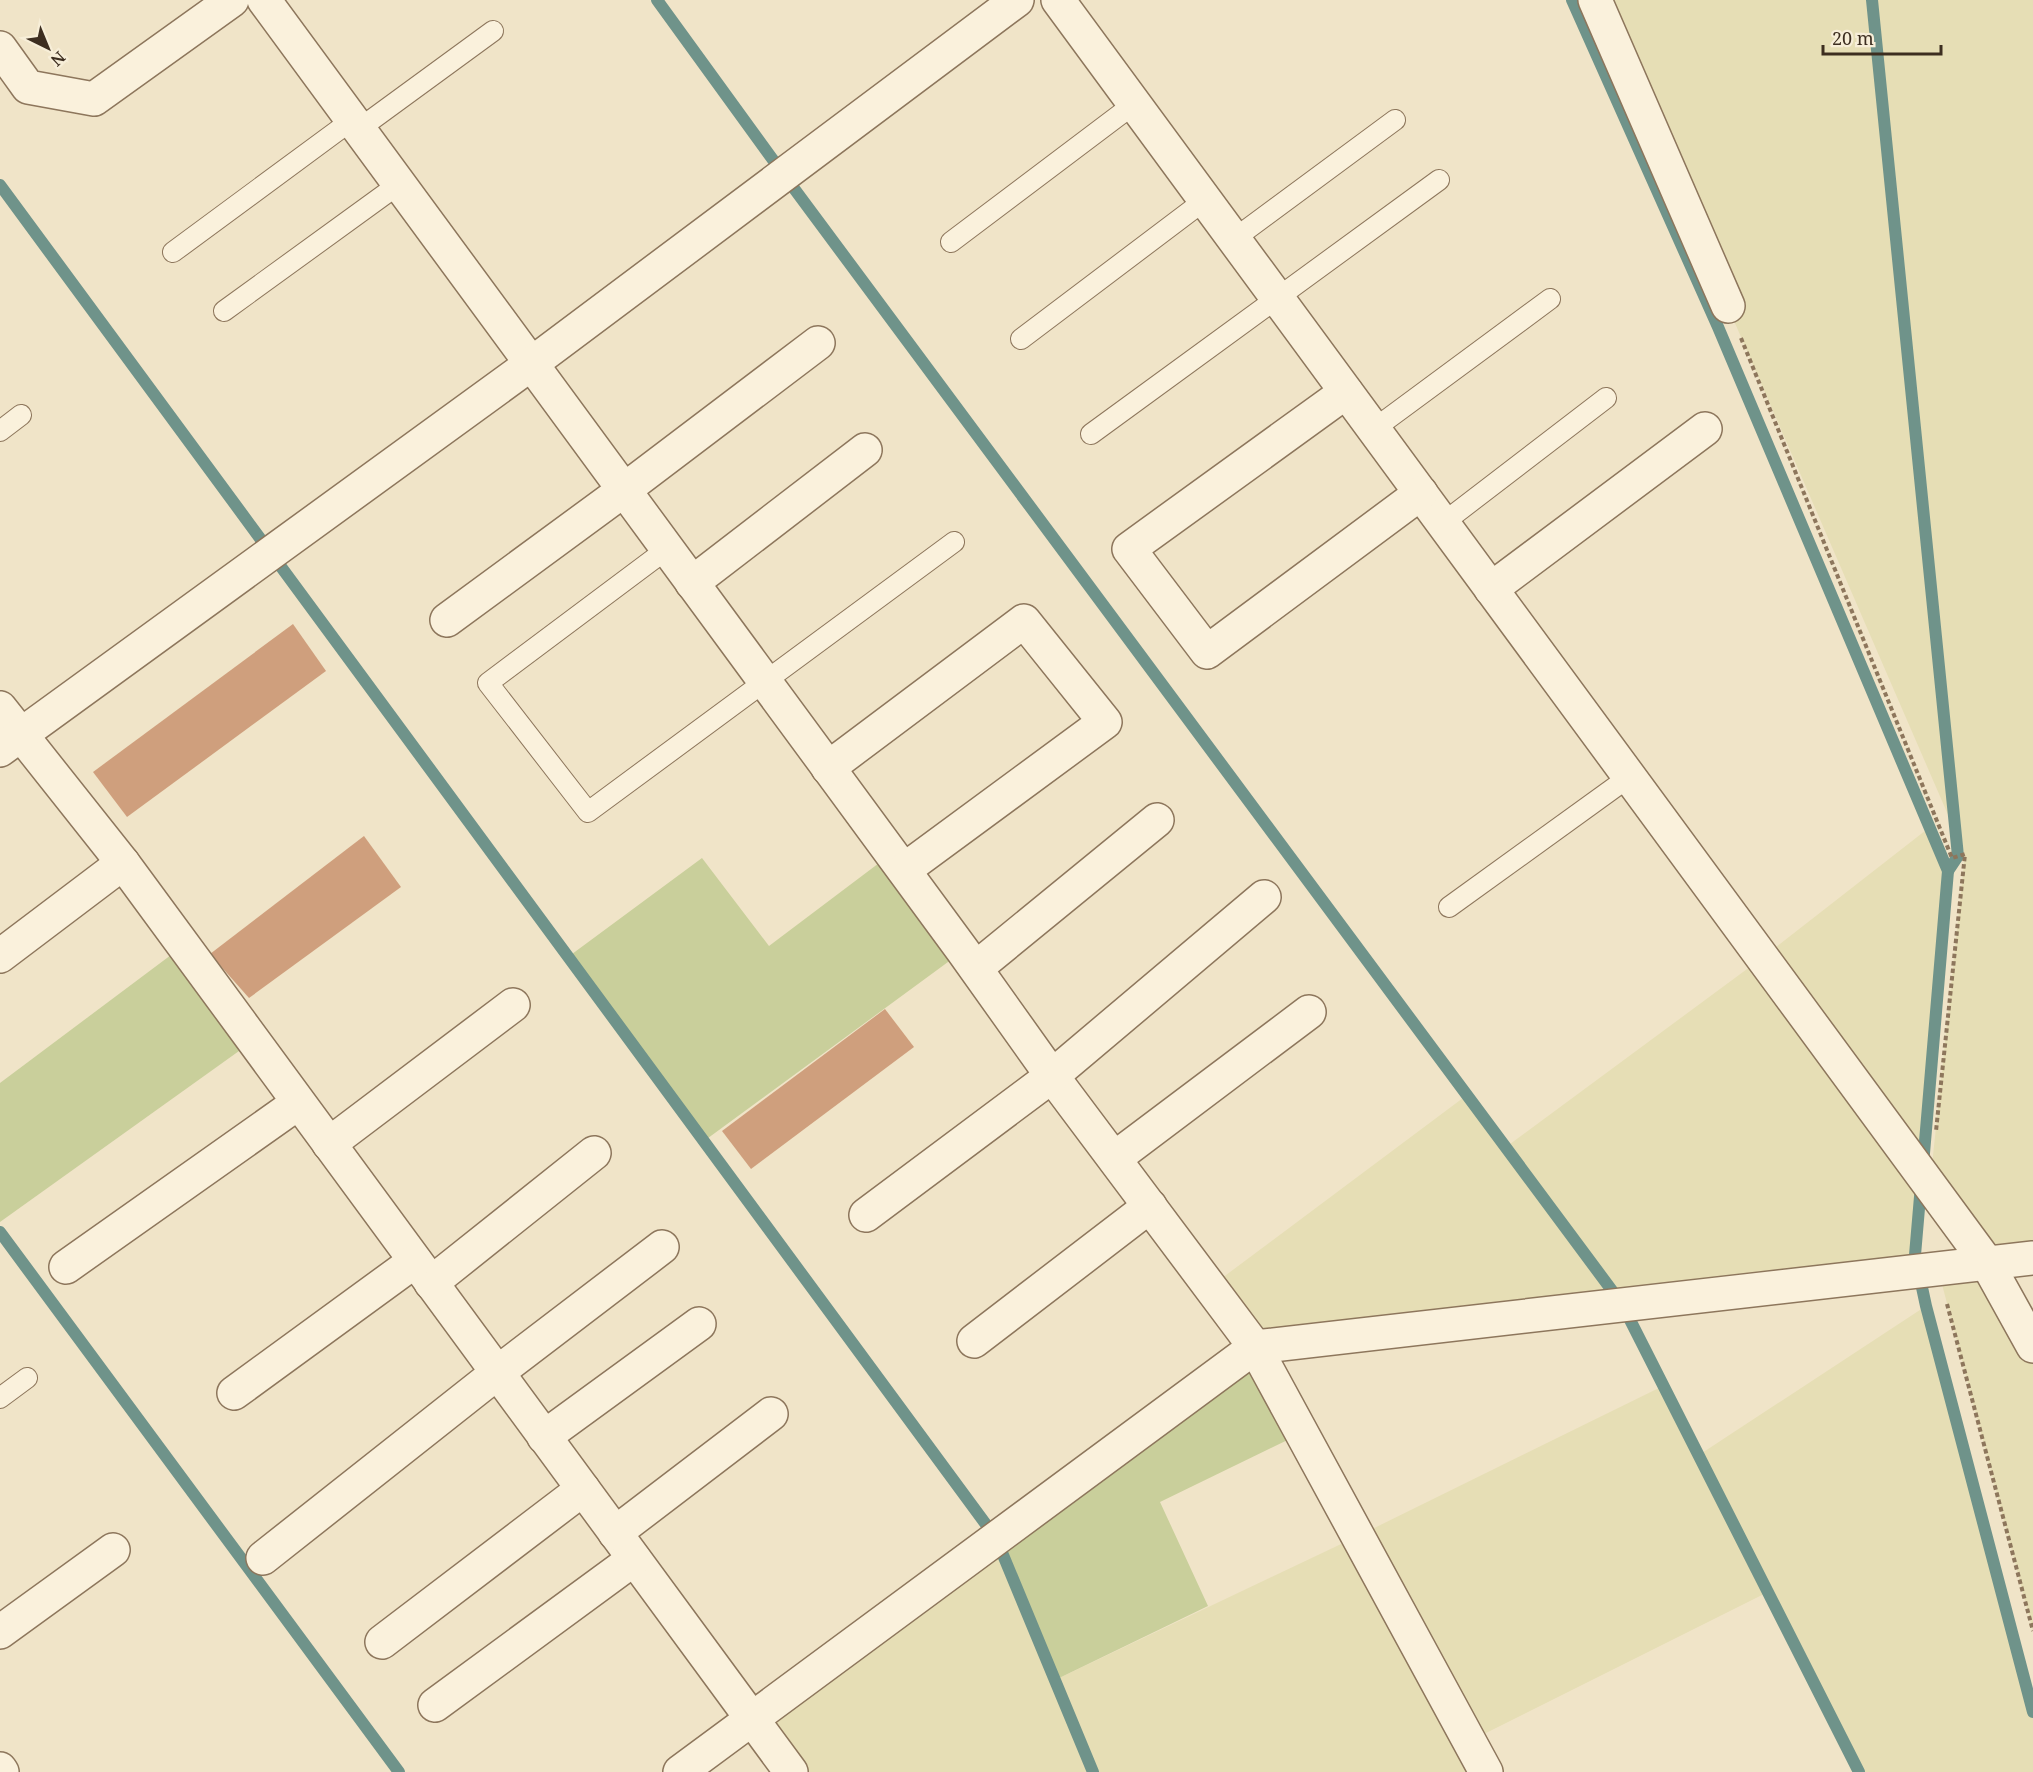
<svg xmlns="http://www.w3.org/2000/svg" width="2033" height="1772" font-family="'Noto Serif',serif">
<rect width="100%" height="100%" fill="#f0e4c8"/>
<g fill="#e6deb5">
<polygon points="1595,0 2033,0 2033,1258 1988,1263 2033,1346 2033,1631 1938,1269 1987,1263 1929,1186 1915,1255 1255,1347 1210,1287 1467,1095 1510,1144 1762,958 1930,827 1948,871 1924,1153 1930,1184 1965,854"/>
<polygon points="1926,1306 2033,1718 2033,1772 1859,1772 1768,1592 1470,1741 1486,1772 791,1772 751,1718 996,1538 1055,1680 1358,1536 1665,1385 1702,1453"/>
</g>
<g fill="#c9cf9b">
<polygon points="891,854 963,951 704,1141 568,957 702,858 769,946"/>
<polygon points="183,946 253,1041 0,1222 0,1083"/>
<polygon points="1255,1347 1302,1433 1160,1502 1208,1606 1055,1680 996,1538"/>
</g>
<g fill="none" stroke-linecap="round" stroke-linejoin="round">
<g stroke="#6f938a" stroke-width="12">
<polyline points="657,0 784,175 1622,1304 1859,1772"/>
<polyline points="1572,0 1718,327 1948,871 1923,1165"/>
<polyline points="1872,0 1958,856 1948,871"/>
<polyline points="0,185 996,1538 1093,1772"/>
<polyline points="1921,1185 1915,1255 1926,1306 2033,1712"/>
<polyline points="0,1232 399,1772"/>
</g>
</g>
<g fill="#cf9f7d">
<polygon points="293,624 326,671 127,817 93,772"/>
<polygon points="364,836 401,887 249,998 210,954"/>
<polygon points="885,1009 914,1047 751,1169 722,1131"/>
</g>
<g fill="none" stroke-linecap="round" stroke-linejoin="round">
<defs>
<g id="lane">
<polyline points="359,129 493,31"/>
<polyline points="1234,239 1395,120"/>
<polyline points="951,242 1134,104"/>
<polyline points="173,252 352,120"/>
<polyline points="224,311 399,184"/>
<polyline points="1021,339 1205,200"/>
<polyline points="1374,429 1550,299"/>
<polyline points="0,431 21,415"/>
<polyline points="1091,434 1439,180"/>
<polyline points="1443,523 1606,398"/>
<polyline points="667,549 488,683 588,812 954,542"/>
<polyline points="1449,907 1629,777"/>
<polyline points="0,1398 27,1378"/>
</g>
<g id="street">
<polyline points="264,0 963,951 1052,1076 1255,1347 1486,1772"/>
<polyline points="1058,0 1987,1263 2033,1346"/>
<polyline points="1595,0 1728,306"/>
<polyline points="0,48 28,87 94,99 232,0"/>
<polyline points="1346,392 1129,549 1207,652 1421,493"/>
<polyline points="692,583 865,450"/>
<polyline points="1491,589 1705,429"/>
<polyline points="447,620 624,490 818,343"/>
<polyline points="0,708 123,863 791,1772"/>
<polyline points="0,750 531,364 1017,0"/>
<polyline points="828,768 1024,621 1105,722 904,870"/>
<polyline points="0,956 123,863"/>
<polyline points="976,968 1157,820"/>
<polyline points="329,1144 513,1005"/>
<polyline points="1115,1158 1309,1012"/>
<polyline points="866,1215 1052,1076 1264,897"/>
<polyline points="66,1267 298,1103"/>
<polyline points="431,1283 594,1153"/>
<polyline points="974,1341 1150,1206"/>
<polyline points="234,1393 415,1261"/>
<polyline points="544,1437 699,1324"/>
<polyline points="615,1533 771,1414"/>
<polyline points="263,1558 497,1373 662,1247"/>
<polyline points="0,1632 113,1550"/>
<polyline points="382,1642 583,1489"/>
<polyline points="435,1705 634,1559"/>
<polyline points="0,1769 2,1772"/>
<polyline points="680,1772 1255,1347 2033,1258"/>
</g>
</defs>
<use href="#lane" stroke="#8d765c" stroke-width="22"/>
<use href="#street" stroke="#8d765c" stroke-width="36"/>
<g stroke="#8d765c" stroke-width="4" stroke-dasharray="4.5 3" stroke-linecap="butt">
<polyline points="1741,338 1952,858 1965,854 1936,1131"/>
<polyline points="1947,1304 2033,1631"/>
</g>
<use href="#lane" stroke="#faf1dc" stroke-width="20"/>
<use href="#street" stroke="#faf1dc" stroke-width="33"/>
</g>
<g transform="translate(48 48) rotate(137)" stroke="#f7eed8" stroke-width="4.5" paint-order="stroke">
<path d="M0-4.5L10 22L0 15L-10 22Z" fill="#3d2e20"/>
<text y="-9" font-size="16" font-weight="bold" text-anchor="middle" fill="#3d2e20">N</text>
</g>
<path d="M1823 45v9h118v-9" fill="none" stroke="#3d2e20" stroke-width="3"/>
<text x="1832" y="45" font-size="18" fill="#3d2e20" stroke="#f7eed8" stroke-width="4.5" paint-order="stroke">20 m</text>
</svg>
